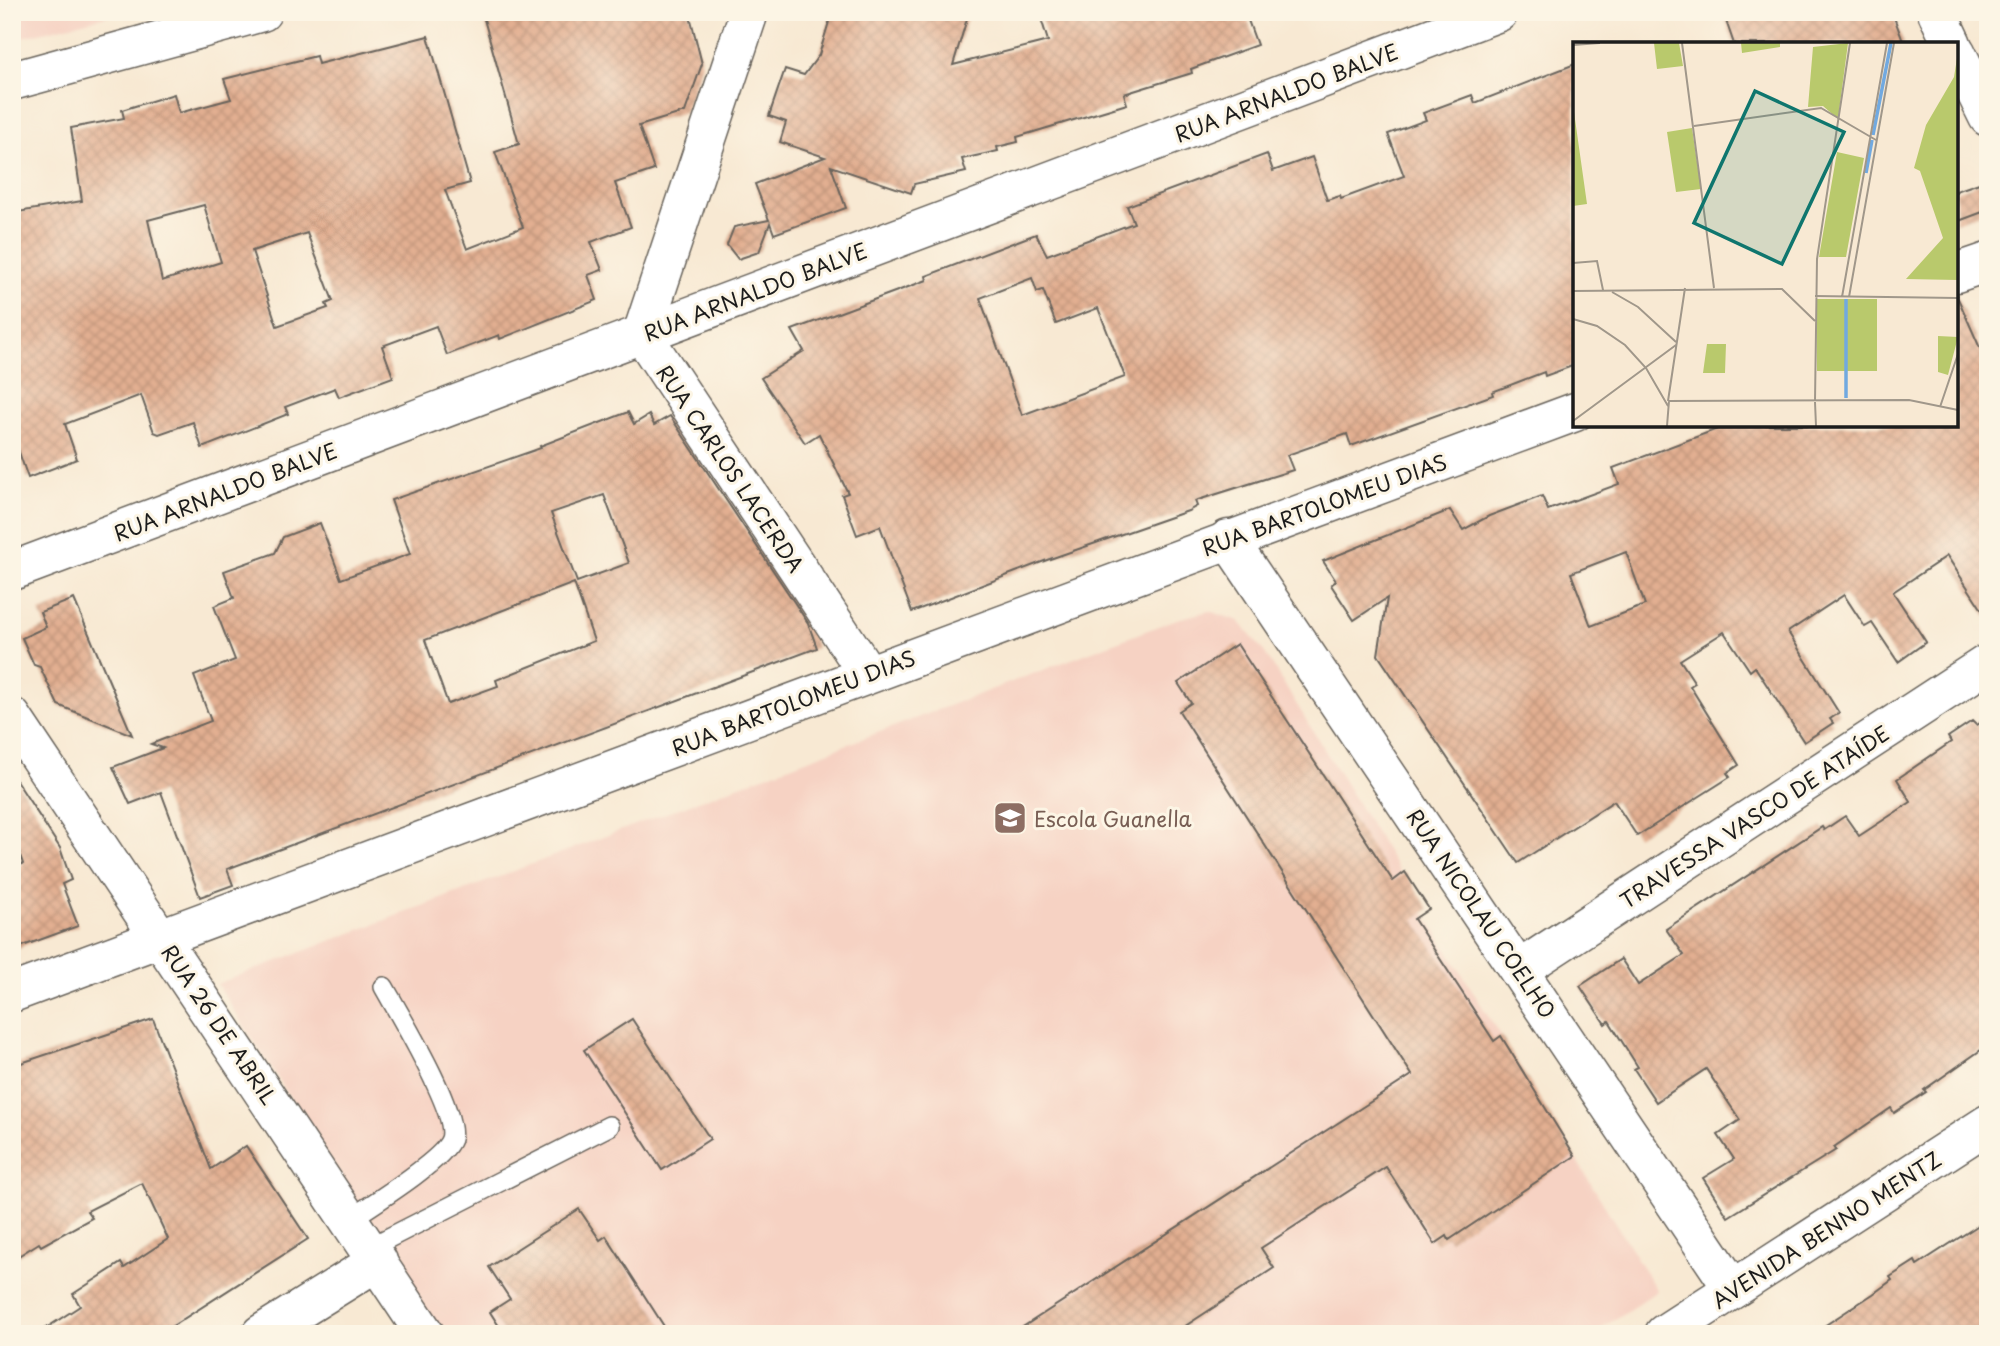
<svg xmlns="http://www.w3.org/2000/svg" width="2000" height="1346" font-family="'Playpen Sans',sans-serif">
<defs>
<pattern id="building-cross-hatch" width="8" height="8" patternUnits="userSpaceOnUse" patternTransform="scale(1.75)"><rect width="8" height="8" fill="#e2af91"/><path d="M0 0l8 8M0 8l8-8" fill="none" stroke="#c1967c"/></pattern>
</defs>
<rect width="100%" height="100%" fill="#fcf5e5"/>
<filter id="ink" filterUnits="userSpaceOnUse"><feTurbulence type="fractalNoise" baseFrequency=".0143" numOctaves="2"/><feDisplacementMap in="SourceGraphic" scale="14" xChannelSelector="R" yChannelSelector="G"/><feConvolveMatrix kernelMatrix="1 2 1 2 8 2 1 2 1" color-interpolation-filters="sRGB"/></filter>
<filter id="wash" filterUnits="userSpaceOnUse"><feTurbulence type="fractalNoise" baseFrequency=".00686" numOctaves="4" result="noise"/><feDisplacementMap in="SourceGraphic" scale="28" xChannelSelector="R" yChannelSelector="G"/><feGaussianBlur stdDeviation="1.57" result="paint"/><feColorMatrix in="noise" values="0 0 0 0 0 0 0 0 0 0 0 0 0 0 0 0 0 1.4 0 .05"/><feComposite in="paint" operator="in"/></filter>
<g filter="url(#wash)">
<rect width="100%" height="100%" fill="#f8e9d3"/>
<g fill="#f6d2c3">
<polygon points="12,12 122,12 12,40"/>
<polygon points="1209,611 1239,621 1265,653 1657,1291 1593,1334 442,1334 217,984 1177,619"/>
</g>
<g id="blocks">
<g fill="url(#building-cross-hatch)" fill-rule="evenodd">
<path d="M482,12H689L702,64L685,112L639,126L654,170L615,183L631,227L591,242L602,270L588,275L597,300L500,339L499,335L447,355L436,326L382,346L393,377L339,397L335,388L285,407L288,414L202,448L193,422L159,434L154,432L141,395L65,424L77,459L28,478L12,432V213L82,201L71,128L124,118L122,110L174,94L179,113L231,99L224,79L316,56L318,64L428,36L470,183L445,190L467,249L523,227L495,152L519,144ZM204,205L221,262L162,281L148,220ZM307,233L333,301L326,304L328,308L277,326L252,251Z"/>
<polygon points="832,12 969,12 953,65 1048,41 1039,12 1245,12 1257,45 1191,69 1192,73 1124,94 1127,104 1017,137 1018,142 997,147 998,151 962,159 966,172 914,184 911,193 831,166 846,208 774,234 770,223 759,252 738,259 727,245 734,227 769,220 755,184 825,157 780,142 786,122 769,116 785,69 804,75 819,55"/>
<polygon points="1723,12 1892,12 1904,44 1734,44"/>
<path d="M1575,64V365L1545,376L1544,372L1492,392L1493,395L1351,446L1347,434L1287,455L1293,470L1195,501L1197,506L1188,511L1047,560L912,612L880,526L857,535L842,495L848,493L819,434L805,443L761,378L804,351L792,330L927,280L926,276L1036,234L1047,255L1134,223L1127,206L1267,154L1273,171L1312,157L1327,200L1340,196L1341,199L1404,176L1388,134L1426,120L1423,113L1472,95L1475,103ZM1032,278L1037,292L1043,290L1056,324L1098,308L1125,377L1022,415L980,298Z"/>
<polygon points="1988,180 1988,210 1956,222 1956,191"/>
<path d="M1956,294L1988,366V619L1947,556L1893,592L1926,642L1898,662L1872,623L1865,627L1844,595L1788,632L1839,713L1830,719L1833,723L1804,742L1755,667L1750,671L1724,632L1680,660L1695,683L1690,686L1739,765L1727,773L1730,777L1637,836L1614,801L1518,863L1378,655L1387,598L1354,620L1331,585L1336,581L1323,561L1450,510L1463,530L1489,516L1542,496L1548,510L1619,484L1613,468L1728,425H1956ZM1626,552L1645,605L1591,626L1571,573Z"/>
<path d="M628,412L634,424L649,415L654,425L670,416L808,623L817,648L227,869L233,885L200,897L161,792L130,804L113,767L163,748L151,744L211,721L194,676L235,660L214,606L234,598L224,571L275,553L283,537L320,523L341,579L410,554L391,500L541,448L540,446ZM604,495L629,563L577,582L551,513ZM574,583L594,641L496,680L498,686L448,704L425,640Z"/>
<polygon points="74,599 132,735 58,705 40,667 34,665 22,638 46,627 40,612"/>
<polygon points="1237,644 1393,881 1405,872 1429,909 1414,919 1494,1041 1501,1036 1575,1156 1449,1240 1447,1236 1435,1244 1386,1167 1261,1248 1274,1268 1173,1334 1012,1334 1412,1075 1179,711 1191,703 1178,683"/>
<polygon points="1988,717 1988,1045 1924,1090 1926,1092 1894,1113 1891,1108 1834,1147 1836,1150 1728,1217 1703,1178 1734,1159 1718,1135 1740,1120 1706,1069 1656,1102 1634,1069 1638,1067 1609,1021 1605,1024 1580,986 1621,959 1638,985 1684,955 1666,929 1822,827 1824,830 1845,816 1859,836 1911,802 1897,779 1951,742 1948,737 1972,721 1976,725"/>
<polygon points="12,774 60,848 71,880 62,884 78,926 12,950 12,868 23,864 12,831"/>
<polygon points="153,1019 211,1169 246,1146 308,1239 160,1334 37,1334 80,1306 73,1294 121,1263 124,1268 168,1239 142,1183 87,1211 92,1218 41,1246 39,1243 12,1260 12,1066"/>
<polygon points="632,1019 710,1139 662,1170 584,1050"/>
<polygon points="579,1209 600,1240 606,1236 669,1334 504,1334 490,1312 510,1299 489,1267"/>
<polygon points="1988,1219 1988,1324 1973,1334 1812,1334 1873,1294 1892,1280 1890,1277 1915,1261 1917,1265"/>
</g>
</g>
</g>
<g filter="url(#ink)">
<use href="#blocks" fill-opacity="0" stroke="#69645c" stroke-width="2"/>
<g fill="none" stroke-linecap="round" stroke-linejoin="round">
<defs>
<g id="service">
<path d="M350,1219C371,1205 444,1160 451,1139C459,1113 399,1014 384,987"/>
<polyline points="369,1248 609,1126"/>
</g>
<g id="minor">
<polyline points="749,12 642,334 868,674"/>
<polyline points="1937,12 1952,44"/>
<polyline points="1956,52 1988,117"/>
<polyline points="1956,273 1988,262"/>
<polyline points="1228,539 1733,1289"/>
<polyline points="12,571 1499,12"/>
<polyline points="1520,969 1988,663"/>
<polyline points="12,993 1575,412"/>
<polyline points="261,1334 378,1261"/>
</g>
<g id="tertiary">
<polyline points="12,81 262,12"/>
<polyline points="12,717 425,1334"/>
<polyline points="1664,1334 1988,1124"/>
</g>
</defs>
<use href="#service" stroke="#69645c" stroke-width="22"/>
<use href="#minor" stroke="#69645c" stroke-width="41"/>
<use href="#tertiary" stroke="#69645c" stroke-width="41"/>
<use href="#service" stroke="#fff" stroke-width="19"/>
<use href="#minor" stroke="#fff" stroke-width="38"/>
<use href="#tertiary" stroke="#fff" stroke-width="38"/>
</g>
</g>
<defs>
<symbol id="school-square" viewBox="-11 -11 22 22"><rect x="-9" y="-9" width="18" height="18" rx="4" fill="#8d6e63" stroke="#fcf5e5"/><path d="M0-5L7-2L0 1L-7-2ZM-4 1L0 2.5L4 1V4Q0 6-4 4Z" fill="#fff"/></symbol>
</defs>
<g fill-rule="evenodd">
<use href="#school-square" x="991" y="799" width="38" height="38"/>
</g>
<g text-anchor="middle" dominant-baseline="central" stroke-width="6" stroke-linejoin="round" paint-order="stroke">
<g font-size="21" fill="#1c1c1c" stroke="#fcf5e5">
<text transform="translate(1286 92) rotate(-21)">RUA ARNALDO BALVE</text>
<text transform="translate(755 291) rotate(-21)">RUA ARNALDO BALVE</text>
<text transform="translate(731 468) rotate(56)">RUA CARLOS LACERDA</text>
<text transform="translate(225 491) rotate(-21)">RUA ARNALDO BALVE</text>
<text transform="translate(1324 504) rotate(-20)">RUA BARTOLOMEU DIAS</text>
<text transform="translate(793 702) rotate(-21)">RUA BARTOLOMEU DIAS</text>
<text transform="translate(1754 816) rotate(-33)">TRAVESSA VASCO DE ATAÍDE</text>
<text transform="translate(1482 913) rotate(56)">RUA NICOLAU COELHO</text>
<text transform="translate(220 1024) rotate(56)">RUA 26 DE ABRIL</text>
<text transform="translate(1826 1229) rotate(-33)">AVENIDA BENNO MENTZ</text>
</g>
<g font-size="21" fill="#785e54" stroke="#fcf5e5" text-anchor="start">
<text x="1034" y="818">Escola Guanella</text>
</g>
</g>
<g transform="translate(1573 42)">
<rect width="385" height="385" fill="#f8e9d3"/>
<path d="M81,1H106L110,24L84,27ZM168,1H207V5L169,11ZM275,1L265,77L250,64L235,65L240,5ZM385,10V238L333,237L370,196L347,129L341,126L353,83L381,35ZM0,63L14,162L0,164ZM119,86L128,147L103,150L94,90ZM264,110L291,116L273,215H246ZM243,257H304V329H244ZM365,294L385,295L375,333L365,330ZM134,302H153L152,331H130Z" fill="#b9c96c"/>
<path fill="none" stroke="#71a9e0" stroke-width="3.5" d="M300,93L318,1M293,131L299,98M273,257V356"/>
<path fill="none" stroke="#a0978a" stroke-width="2" d="M109,1L141,246M0,3L27,1M121,84L248,66L303,98M0,221L24,219L30,248M0,249L209,247L242,279M39,250L65,265L103,300M242,254L385,256M269,255L314,1M276,255L321,1M0,277L24,284L52,303L73,326L95,364M95,359L112,246M242,359L244,217L277,1M242,360L243,384M367,365L385,312M0,379L103,303M94,384L96,359L336,358L385,368"/>
<path fill="#0f766e" fill-opacity="0.15" stroke="#0f766e" stroke-width="3.5" d="M182,49L271,90L209,222L121,181Z"/>
<rect width="385" height="385" fill="none" stroke="#1c1c1c" stroke-width="3.5"/>
</g>
<rect width="2000" height="1346" fill="none" stroke="#fcf5e5" stroke-width="42"/>
</svg>
